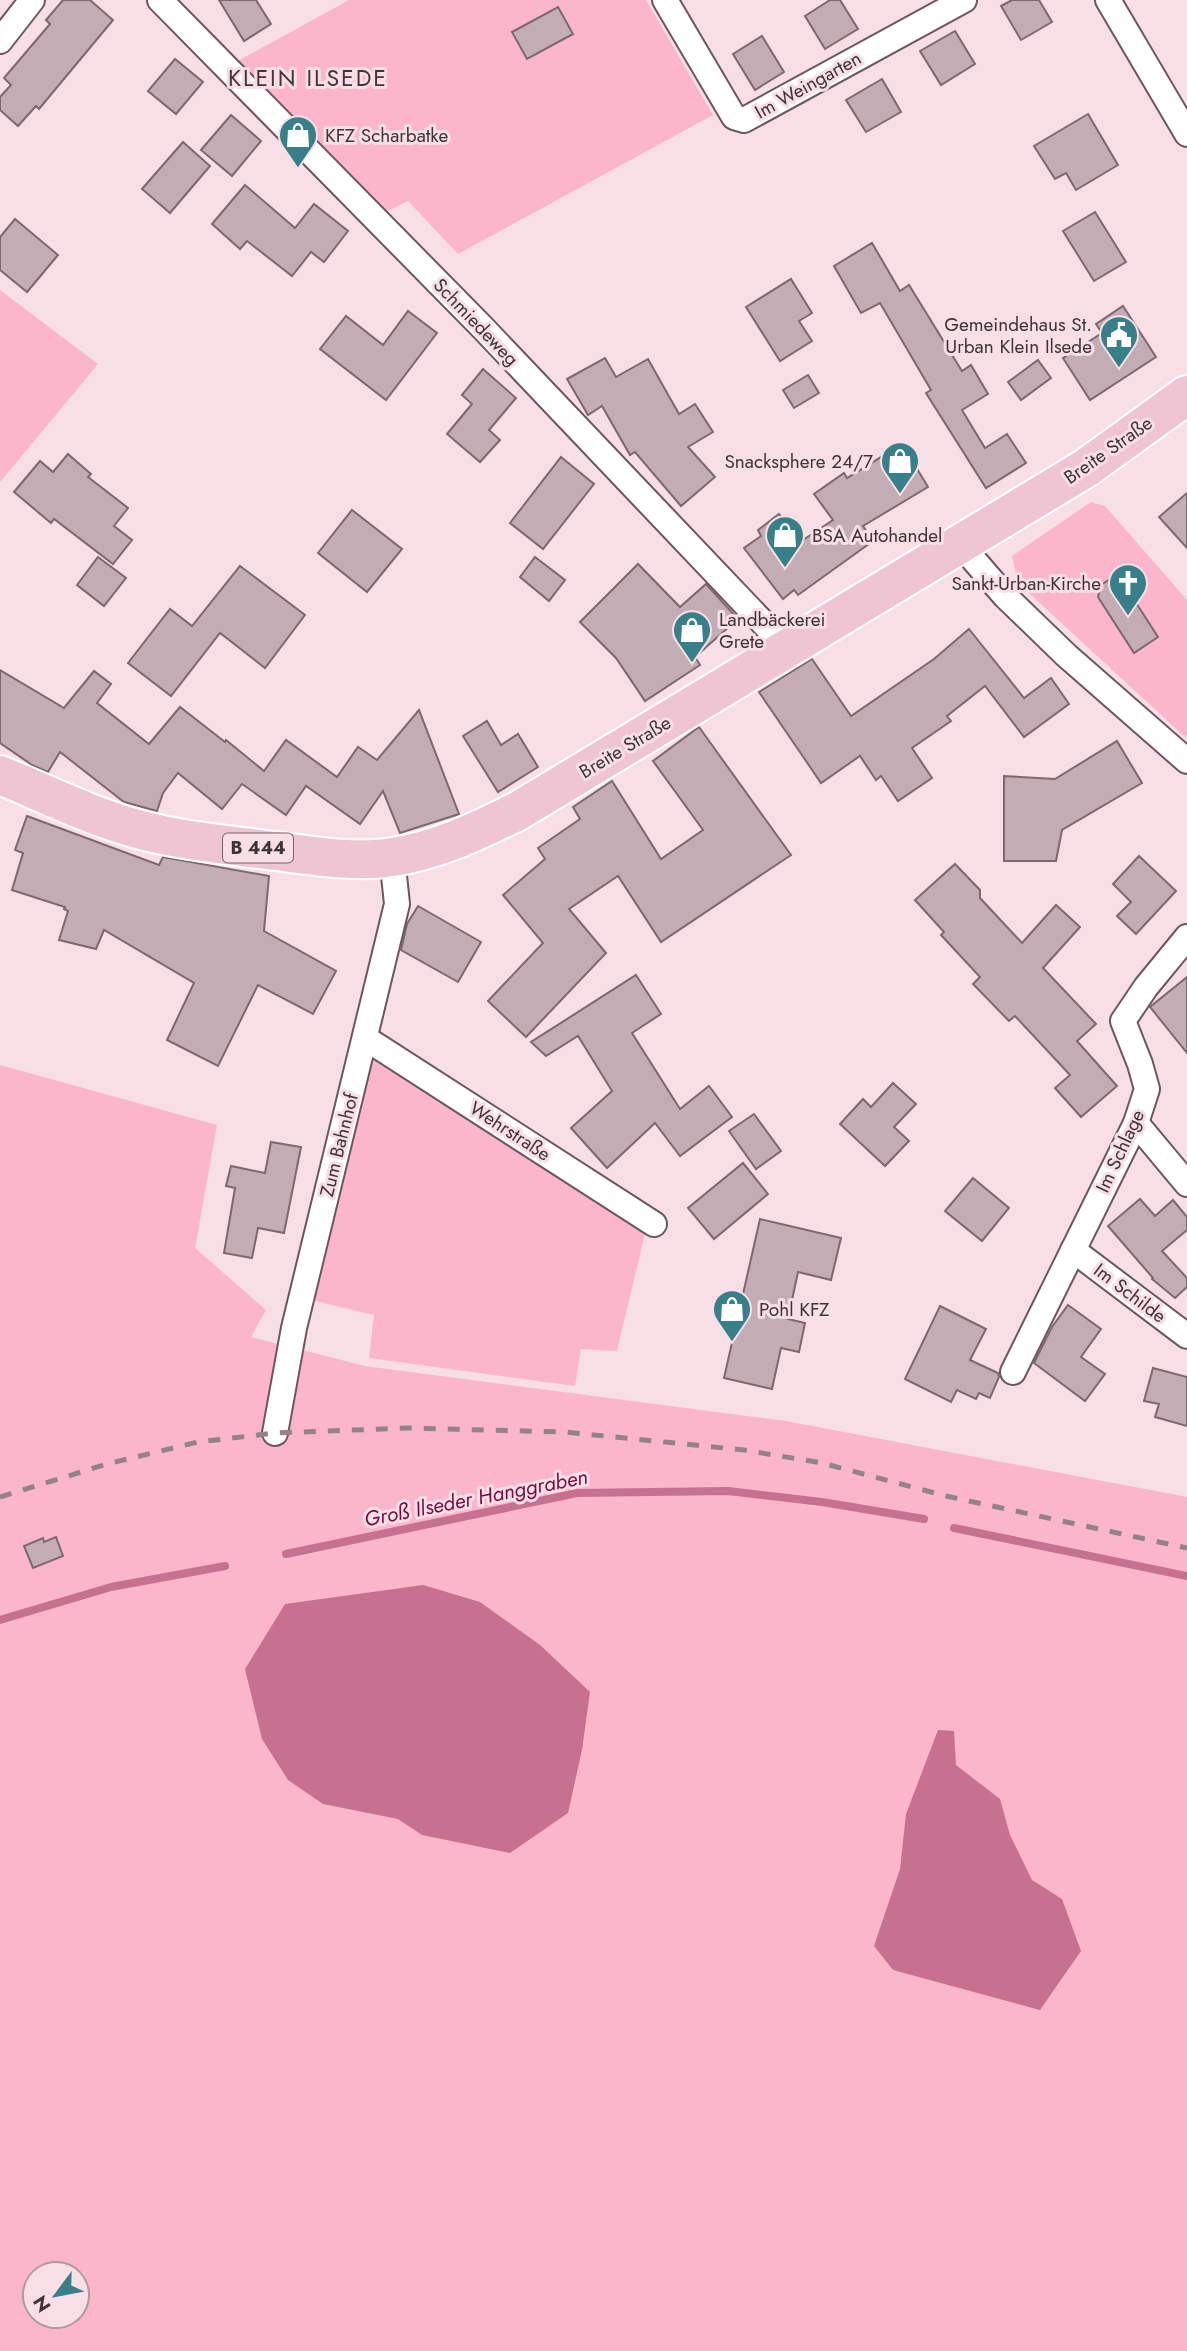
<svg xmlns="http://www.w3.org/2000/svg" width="1187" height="2351" font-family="Jost,sans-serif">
<rect width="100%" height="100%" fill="#f8dfe6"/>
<g fill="#fbb6cc" fill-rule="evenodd">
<polygon points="349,0 646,0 713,115 458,254 408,201 382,214 238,61"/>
<polygon points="0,290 98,364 0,482"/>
<polygon points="1091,502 1105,506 1187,600 1187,734 1185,737 1018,583 1012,556"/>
<polygon points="371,1059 581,1191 646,1229 617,1351 581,1349 575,1386 369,1358 374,1315 311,1300"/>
<path d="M0,1065L217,1125L195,1248L266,1310L251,1337L365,1366L786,1421L1187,1497V2351H0ZM35,2274H77V2316H35Z"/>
</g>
<g fill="#c6718f">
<polygon points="423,1585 480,1602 540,1645 590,1692 582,1750 568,1813 510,1853 422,1835 398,1819 323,1804 288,1780 262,1739 245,1669 285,1604"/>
<polygon points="938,1730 954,1731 956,1765 1000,1799 1010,1835 1032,1880 1062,1899 1081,1951 1040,2010 893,1970 874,1946 900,1869 906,1814"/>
</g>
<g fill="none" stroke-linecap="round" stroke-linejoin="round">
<g stroke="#c6718f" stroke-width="8">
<polyline points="954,1528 1187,1576"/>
<polyline points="286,1554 577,1493 728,1491 822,1502 924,1519"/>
<polyline points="0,1620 111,1587 225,1566"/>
</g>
</g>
<g fill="#c3acb3" stroke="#7e686f" stroke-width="2">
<polygon points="63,0 90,0 113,20 39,109 36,106 18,126 0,110 0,97 11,85 4,78 50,24 46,20"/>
<polygon points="219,0 256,0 271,24 244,41"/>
<polygon points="830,0 840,0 858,29 825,49 805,16"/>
<polygon points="1012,0 1039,0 1052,22 1021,40 1001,6"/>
<polygon points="558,7 573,34 527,59 512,32"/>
<polygon points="955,31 975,64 941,85 920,51"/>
<polygon points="762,36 784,72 755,90 733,54"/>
<polygon points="175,59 203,82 176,114 148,91"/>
<polygon points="882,79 901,112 866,132 846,100"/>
<polygon points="1088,114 1118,165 1076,190 1066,173 1055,179 1034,146"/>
<polygon points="231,115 261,141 232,176 201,150"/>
<polygon points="183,142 210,166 170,213 142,189"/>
<polygon points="245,185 295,228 314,204 348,231 324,262 311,252 292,276 247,241 240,249 212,224"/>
<polygon points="1095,212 1126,262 1094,281 1063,231"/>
<polygon points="15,219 58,255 27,292 0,270 0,237"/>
<polygon points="872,243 900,291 909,285 962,371 971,365 988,394 962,410 985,448 1007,434 1026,463 986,488 926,393 931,390 880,303 861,313 834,266"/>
<polygon points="791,279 812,313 799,321 812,341 780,361 746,307"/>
<polygon points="1123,306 1156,357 1090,400 1063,358 1102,333 1096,324"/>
<polygon points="408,311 437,333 386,400 320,349 346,316 383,345"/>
<polygon points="605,358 616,377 648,359 679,414 695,404 713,432 688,447 715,477 681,506 635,452 630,455 602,406 588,415 567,379"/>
<polygon points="1038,360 1051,378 1021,400 1008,382"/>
<polygon points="483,369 516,398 489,430 500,440 480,462 447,434 472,404 462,395"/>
<polygon points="808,375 819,393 794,408 783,390"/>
<polygon points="902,444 928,487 863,526 873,541 798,595 794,590 783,599 744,548 761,536 758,530 779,514 800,542 833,520 814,494 844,473 847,478"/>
<polygon points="68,454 91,474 88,477 128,508 114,526 132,540 113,564 54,519 51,523 14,492 40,461 53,472"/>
<polygon points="561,457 594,484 543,549 510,523"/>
<polygon points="1187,493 1187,548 1159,517"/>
<polygon points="352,510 402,549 367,592 318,553"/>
<polygon points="98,557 126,578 104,606 77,585"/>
<polygon points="535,557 565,580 549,601 520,577"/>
<polygon points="638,564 680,607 706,584 738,619 695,657 700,665 645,701 616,658 580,622"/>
<polygon points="240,566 305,615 265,668 220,633 171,696 128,663 170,609 192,626"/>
<polygon points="1112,578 1122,581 1158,637 1134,653 1098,597 1101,585"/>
<polygon points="969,629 1024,698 1051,678 1069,704 1024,737 985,686 947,716 951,721 912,748 932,778 898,801 881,776 876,780 860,756 821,783 759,692 812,659 851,716 934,659"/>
<polygon points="0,670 64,708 94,671 111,684 97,703 149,744 180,707 225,742 226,740 264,771 286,740 337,777 358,747 377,760 419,710 459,814 400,833 383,791 360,824 306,786 286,815 242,784 222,809 178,773 163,793 157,811 124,802 60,752 48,772 32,765 0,743"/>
<polygon points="487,721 501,745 518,734 538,767 498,792 463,736"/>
<polygon points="699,727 791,855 661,942 618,876 569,909 606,953 526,1037 488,1001 543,943 503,895 545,859 538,848 580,819 573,807 612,781 661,859 703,830 653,761"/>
<polygon points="1117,741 1142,783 1062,830 1056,861 1004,861 1004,776 1055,779"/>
<polygon points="27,816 159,865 163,857 269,876 264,931 336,971 313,1014 258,985 218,1066 167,1040 194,983 104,930 96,949 59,940 68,911 64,909 65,907 12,890 23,853 15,850"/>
<polygon points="1139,856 1176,891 1136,934 1117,916 1131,902 1113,884"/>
<polygon points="955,864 980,890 980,898 1022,943 1056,905 1080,927 1043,968 1096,1024 1077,1041 1117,1086 1081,1117 1055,1088 1070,1075 1015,1016 1009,1021 973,984 980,977 941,935 944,932 915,900"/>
<polygon points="418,906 481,942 458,982 401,950 407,924"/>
<polygon points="636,975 661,1014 632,1033 680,1109 709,1086 732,1117 680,1156 655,1123 607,1168 571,1128 612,1091 578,1036 546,1056 531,1042"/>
<polygon points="1187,977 1187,1053 1150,1007"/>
<polygon points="893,1083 916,1104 894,1127 909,1141 885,1166 840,1124 863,1099 871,1107"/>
<polygon points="754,1114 781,1151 756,1169 729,1131"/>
<polygon points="271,1142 301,1147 284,1233 258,1228 252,1258 224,1253 235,1188 226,1186 231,1166 265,1173"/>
<polygon points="743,1163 768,1194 714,1239 688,1208"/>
<polygon points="973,1178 1009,1208 982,1241 945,1211"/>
<polygon points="1140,1199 1155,1216 1173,1200 1187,1217 1187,1230 1162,1251 1187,1278 1187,1287 1175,1298 1152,1279 1153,1278 1108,1226"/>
<polygon points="760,1219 841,1238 831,1280 798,1272 788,1319 805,1323 799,1352 781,1348 772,1389 724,1378"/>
<polygon points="1068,1305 1101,1329 1081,1357 1105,1374 1085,1401 1034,1363 1052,1327"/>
<polygon points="940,1306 986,1329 970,1360 998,1373 999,1377 990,1398 979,1393 976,1399 957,1390 951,1402 905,1379"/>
<polygon points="1153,1368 1187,1377 1187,1426 1155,1417 1159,1404 1144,1401"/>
<polygon points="56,1537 63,1556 33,1568 24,1546 43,1538 44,1542"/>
</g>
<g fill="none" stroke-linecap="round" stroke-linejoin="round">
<defs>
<g id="minor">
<polyline points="160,0 482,327 787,648"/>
<polyline points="665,0 734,117 744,120 964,0"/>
<polyline points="1108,0 1187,134"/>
<polyline points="0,41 32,0"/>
<polyline points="961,545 1005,596 1066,655 1187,761"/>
<polyline points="365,1038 654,1224"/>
<polyline points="1136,1123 1187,1184"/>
<polyline points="1073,1250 1187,1336"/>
<polyline points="1013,1372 1136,1123 1147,1089 1140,1064 1123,1021 1146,987 1187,937"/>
<polyline points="275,1433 294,1328 397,904 392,857"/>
</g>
<path id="primary" d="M0,775C44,793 88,815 134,828C179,841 229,845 276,851C314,856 355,863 393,857C438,850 478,831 518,811L1086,468L1187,395"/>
</defs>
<use href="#minor" stroke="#6b575d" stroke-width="28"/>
<use href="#primary" stroke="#fff" stroke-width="42"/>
<use href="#minor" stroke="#fff" stroke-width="24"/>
<use href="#primary" stroke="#f0c5d3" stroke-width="38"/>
<polyline stroke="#938287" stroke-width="5" stroke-dasharray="12 12" stroke-linecap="butt" points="0,1497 107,1464 198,1442 275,1433 407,1428 565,1432 744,1450 822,1463 946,1496 1187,1548"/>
</g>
<defs>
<symbol id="shop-pin" viewBox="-11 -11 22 30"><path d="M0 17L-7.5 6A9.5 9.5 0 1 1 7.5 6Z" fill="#387f89" stroke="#f8dfe6"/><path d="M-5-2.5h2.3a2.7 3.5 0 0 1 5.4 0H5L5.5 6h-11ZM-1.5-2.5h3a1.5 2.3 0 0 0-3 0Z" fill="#fff"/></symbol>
<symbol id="civic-pin" viewBox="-11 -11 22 30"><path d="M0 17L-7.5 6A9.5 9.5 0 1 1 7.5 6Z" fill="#387f89" stroke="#f8dfe6"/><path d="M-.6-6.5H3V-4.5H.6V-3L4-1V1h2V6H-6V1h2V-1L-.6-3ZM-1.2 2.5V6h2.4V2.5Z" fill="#fff"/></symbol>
<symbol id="church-pin" viewBox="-11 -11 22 30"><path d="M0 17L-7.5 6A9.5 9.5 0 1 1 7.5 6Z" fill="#387f89" stroke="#f8dfe6"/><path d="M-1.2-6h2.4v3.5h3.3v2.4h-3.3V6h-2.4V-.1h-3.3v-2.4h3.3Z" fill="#fff"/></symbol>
</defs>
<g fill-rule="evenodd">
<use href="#shop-pin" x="276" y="113" width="44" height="60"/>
<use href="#civic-pin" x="1097" y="313" width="44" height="60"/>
<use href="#shop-pin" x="878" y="439" width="44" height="60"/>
<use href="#shop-pin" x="763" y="513" width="44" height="60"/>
<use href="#church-pin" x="1106" y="561" width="44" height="60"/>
<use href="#shop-pin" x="670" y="608" width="44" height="60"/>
<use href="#shop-pin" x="710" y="1287" width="44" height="60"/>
</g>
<g text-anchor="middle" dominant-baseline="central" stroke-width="6" stroke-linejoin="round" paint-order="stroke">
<rect fill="#f8dfe6" stroke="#76676c" stroke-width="2" x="223" y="833.5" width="70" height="29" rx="5"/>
<g font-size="18" font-weight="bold" fill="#3e3437">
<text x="258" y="848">B 444</text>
</g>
<g font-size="19" fill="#3e3437" stroke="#f8dfe6">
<text transform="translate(808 85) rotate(-29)">Im Weingarten</text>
<text transform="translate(476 322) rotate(46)">Schmiedeweg</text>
<text transform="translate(1108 450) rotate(-35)">Breite Straße</text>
<text transform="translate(625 747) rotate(-31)">Breite Straße</text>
<text transform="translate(510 1131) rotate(33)">Wehrstraße</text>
<text transform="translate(339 1145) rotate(-76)">Zum Bahnhof</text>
<text transform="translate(1120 1151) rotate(-65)">Im Schlage</text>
<text transform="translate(1130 1293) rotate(37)">Im Schilde</text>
</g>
<g font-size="19" fill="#3e3437" stroke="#f8dfe6" text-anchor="start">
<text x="325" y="135">KFZ Scharbatke</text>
<text x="1092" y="324" text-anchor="end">Gemeindehaus St.<tspan x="1092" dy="22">Urban Klein Ilsede</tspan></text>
<text x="873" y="461" text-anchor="end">Snacksphere 24/7</text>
<text x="812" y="535">BSA Autohandel</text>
<text x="1101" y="583" text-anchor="end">Sankt-Urban-Kirche</text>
<text x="719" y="619">Landbäckerei<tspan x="719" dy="22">Grete</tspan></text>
<text x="759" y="1309">Pohl KFZ</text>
</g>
<g font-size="21" font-style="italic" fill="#760d40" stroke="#f8dfe6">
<text transform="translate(476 1498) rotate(-11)">Groß Ilseder Hanggraben</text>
</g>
<g font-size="23" letter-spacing="2" fill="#463339" stroke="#f8dfe6">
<text x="308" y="78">KLEIN ILSEDE</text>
</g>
</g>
<g transform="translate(56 2295) rotate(238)"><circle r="33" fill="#f8dfe6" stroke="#ae9ba0" stroke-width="2"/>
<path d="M0-5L12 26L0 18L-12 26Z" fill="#387f89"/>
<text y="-10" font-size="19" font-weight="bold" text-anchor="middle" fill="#3e3437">N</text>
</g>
</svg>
